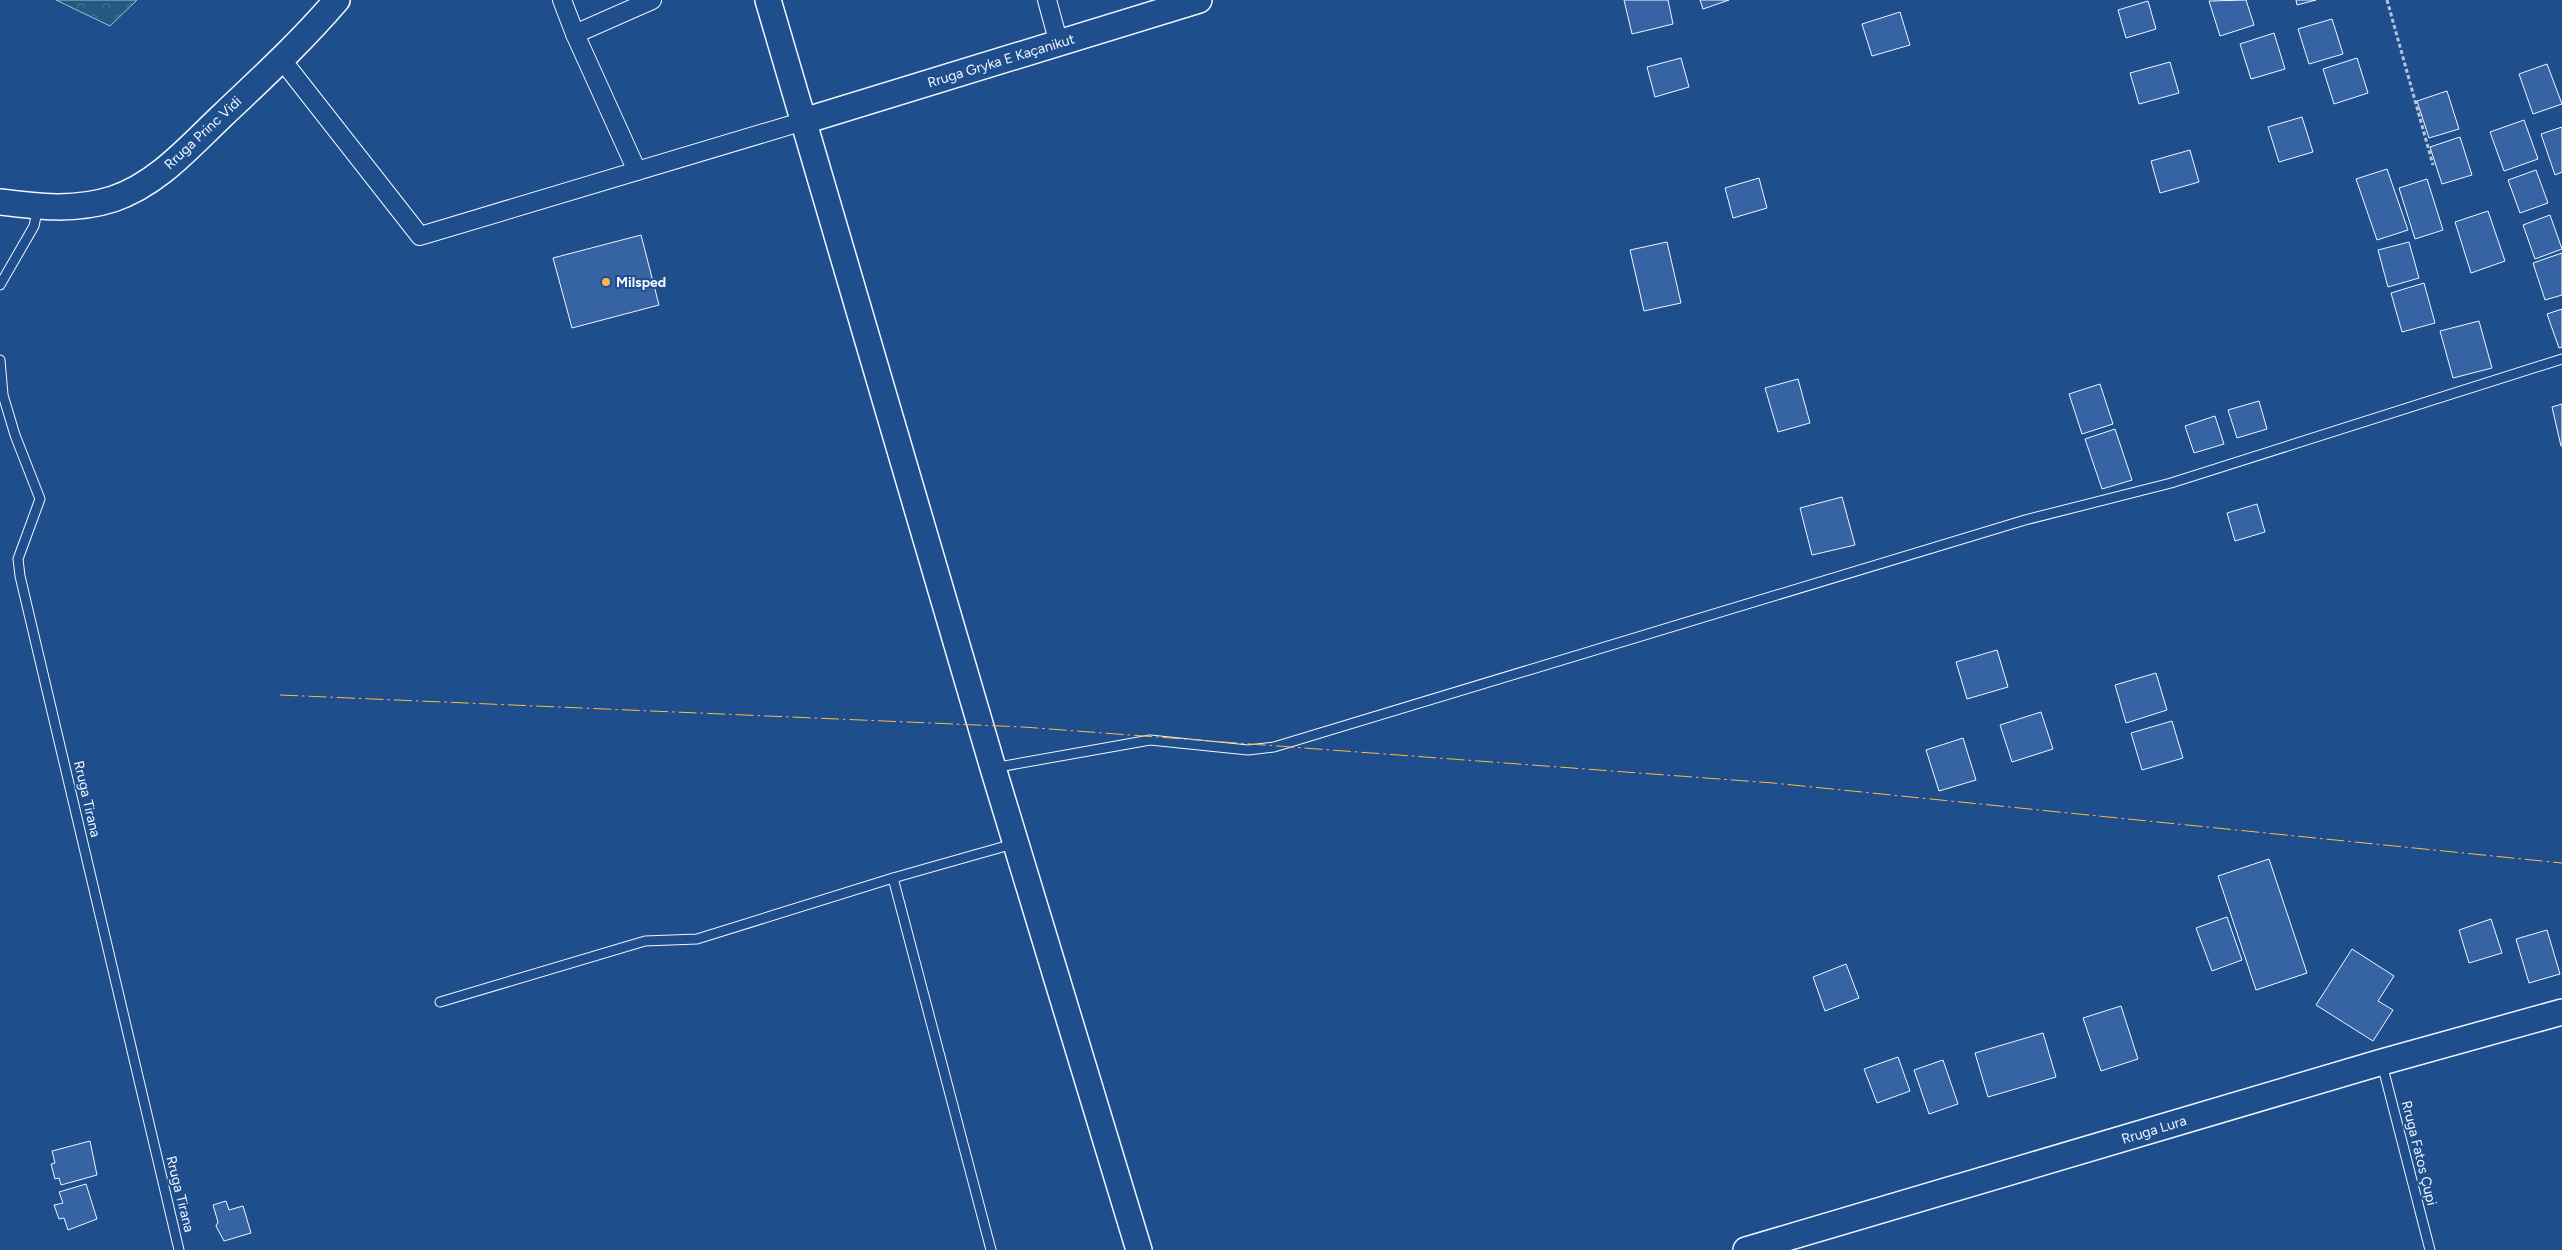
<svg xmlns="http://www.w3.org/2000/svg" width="2562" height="1250" font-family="Figtree,sans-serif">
<defs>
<pattern id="forest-crowns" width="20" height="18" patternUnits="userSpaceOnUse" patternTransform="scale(1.25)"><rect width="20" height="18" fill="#245a82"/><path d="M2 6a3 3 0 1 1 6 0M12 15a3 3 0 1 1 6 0" fill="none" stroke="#447295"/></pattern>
</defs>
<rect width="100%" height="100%" fill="#1f4e8c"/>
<polygon fill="url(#forest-crowns)" stroke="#a8bbd7" points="56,0 137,0 110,26"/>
<g fill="#3563a3" stroke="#f2f6ff">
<polygon points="1624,0 1668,0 1673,24 1632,34"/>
<polygon points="1700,0 1729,0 1703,9"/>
<polygon points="2246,0 2254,25 2220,36 2209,1"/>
<polygon points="2296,0 2316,0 2297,5"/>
<polygon points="2148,1 2156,29 2126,38 2118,10"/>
<polygon points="1900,12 1910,45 1872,56 1862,24"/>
<polygon points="2332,19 2343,54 2309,64 2298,29"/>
<polygon points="2274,33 2285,69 2251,79 2240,44"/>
<polygon points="1681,58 1689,87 1655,97 1647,67"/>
<polygon points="2357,58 2368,93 2334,104 2323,69"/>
<polygon points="2170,62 2179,93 2139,104 2130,73"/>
<polygon points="2547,64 2562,104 2533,114 2519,74"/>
<polygon points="2447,91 2459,129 2429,138 2417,101"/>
<polygon points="2302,117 2313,152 2279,162 2268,127"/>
<polygon points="2524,120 2538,159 2504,171 2490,132"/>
<polygon points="2562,127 2562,172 2555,175 2541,134"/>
<polygon points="2460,137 2472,175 2442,184 2430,147"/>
<polygon points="2190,150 2199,182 2160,193 2151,161"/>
<polygon points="2387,169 2408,230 2377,240 2356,179"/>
<polygon points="2536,170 2548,203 2520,213 2508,180"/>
<polygon points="1759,178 1767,208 1733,218 1725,188"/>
<polygon points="2427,179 2443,230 2415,239 2399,188"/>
<polygon points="2488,211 2505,261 2471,273 2455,222"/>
<polygon points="2550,215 2562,249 2535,259 2523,225"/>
<polygon points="641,235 659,305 572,328 553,258"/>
<polygon points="1667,242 1681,303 1644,311 1630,250"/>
<polygon points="2409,242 2419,278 2388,287 2378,250"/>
<polygon points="2562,253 2562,295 2545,300 2533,263"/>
<polygon points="2424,283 2435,323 2402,332 2391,293"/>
<polygon points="2562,309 2562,347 2559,348 2547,314"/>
<polygon points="2479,321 2492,368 2453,378 2440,331"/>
<polygon points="1798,379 1810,423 1778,432 1765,388"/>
<polygon points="2100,384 2113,424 2082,434 2069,394"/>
<polygon points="2259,401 2267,429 2237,438 2228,410"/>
<polygon points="2562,404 2562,446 2561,446 2552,407"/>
<polygon points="2215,416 2224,444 2194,453 2185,426"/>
<polygon points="2115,429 2132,480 2102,489 2085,439"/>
<polygon points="1842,497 1855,545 1812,555 1800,508"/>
<polygon points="2257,504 2265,532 2235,541 2227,513"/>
<polygon points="1997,650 2008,687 1967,699 1956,662"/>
<polygon points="2156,673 2167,710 2126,723 2115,685"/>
<polygon points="2041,712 2053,749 2012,762 2000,725"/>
<polygon points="2172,721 2183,758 2142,770 2131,733"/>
<polygon points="1963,738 1976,780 1939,791 1926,750"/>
<polygon points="2269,859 2307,973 2256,990 2218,876"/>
<polygon points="2227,917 2242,960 2212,971 2196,928"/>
<polygon points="2491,919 2502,953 2469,963 2459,930"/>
<polygon points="2547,930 2560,974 2529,983 2516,939"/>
<polygon points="2352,949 2394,976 2378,1001 2393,1010 2373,1041 2316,1005"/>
<polygon points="1846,964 1859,998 1825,1011 1813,977"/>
<polygon points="2121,1006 2138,1059 2101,1071 2083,1018"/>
<polygon points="2043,1033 2056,1077 1988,1097 1975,1053"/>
<polygon points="1898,1057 1910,1091 1877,1103 1864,1069"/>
<polygon points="1943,1060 1958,1104 1929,1114 1914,1070"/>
<polygon points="90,1141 97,1175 61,1185 59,1178 55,1179 51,1164 55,1163 52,1151"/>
<polygon points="86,1184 97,1219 68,1230 64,1218 59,1219 54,1205 63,1203 59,1192"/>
<polygon points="226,1201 229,1210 243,1206 251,1233 224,1241 216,1226 218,1222 213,1205"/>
</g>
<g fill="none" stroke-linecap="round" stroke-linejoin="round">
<defs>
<g id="lane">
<polyline points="0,285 34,226 38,207"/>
<polyline points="0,360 3,395 15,435 40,499 18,559 20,576 179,1250"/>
<polyline points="993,768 1150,740 1248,750 1274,747 2025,520 2171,483 2562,359"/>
<polyline points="893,878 991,1250"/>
<polyline points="440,1002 645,941 697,939 893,878 1013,844"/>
<polyline points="2382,1064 2430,1250"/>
</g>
<g id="street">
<polyline points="562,0 575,34 637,171"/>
<polyline points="1047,0 1059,44"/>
<polyline points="575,34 652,0"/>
<polyline points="282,60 420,236 804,121"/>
</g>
<g id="secondary">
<polyline points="768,0 993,768 1139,1250"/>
<polyline points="804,121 1199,0"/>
<path d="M0,202C38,207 76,211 113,199C158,184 191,145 224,114C263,77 302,41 337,0"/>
<polyline points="1746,1250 2382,1062 2562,1012"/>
</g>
</defs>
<use href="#lane" stroke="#f2f6ff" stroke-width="11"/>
<use href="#street" stroke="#f2f6ff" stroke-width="20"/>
<use href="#secondary" stroke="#f2f6ff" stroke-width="28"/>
<polyline stroke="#b3c4dc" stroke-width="3" stroke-dasharray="4 2.5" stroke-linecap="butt" points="2387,0 2433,165"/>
<use href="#lane" stroke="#1f4e8c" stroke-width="9"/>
<use href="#street" stroke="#1f4e8c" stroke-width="18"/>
<use href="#secondary" stroke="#1f4e8c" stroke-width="25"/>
<polyline stroke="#ffb74d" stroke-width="1" stroke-dasharray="18 4 2.5 4" stroke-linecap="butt" points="280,695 1023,727 1773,783 2562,863"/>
</g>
<circle fill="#ffb74d" stroke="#1f4e8c" stroke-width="2" cx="606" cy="282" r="5"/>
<g text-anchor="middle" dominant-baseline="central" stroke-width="4" stroke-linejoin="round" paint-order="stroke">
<g font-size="14" fill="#f2f6ff" stroke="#1f4e8c">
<text transform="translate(1001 61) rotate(-17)">Rruga Gryka E Kaçanikut</text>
<text transform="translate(203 133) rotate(-43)">Rruga Princ Vidi</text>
<text transform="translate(87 799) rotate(77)">Rruga Tirana</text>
<text transform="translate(2154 1130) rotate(-17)">Rruga Lura</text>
<text transform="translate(2419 1153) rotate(76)">Rruga Fatos Çupi</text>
<text transform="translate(180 1194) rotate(76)">Rruga Tirana</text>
</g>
<g font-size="14" font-weight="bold" fill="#f2f6ff" stroke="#1f4e8c" text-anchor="start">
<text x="616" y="282">Milsped</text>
</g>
</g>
</svg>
